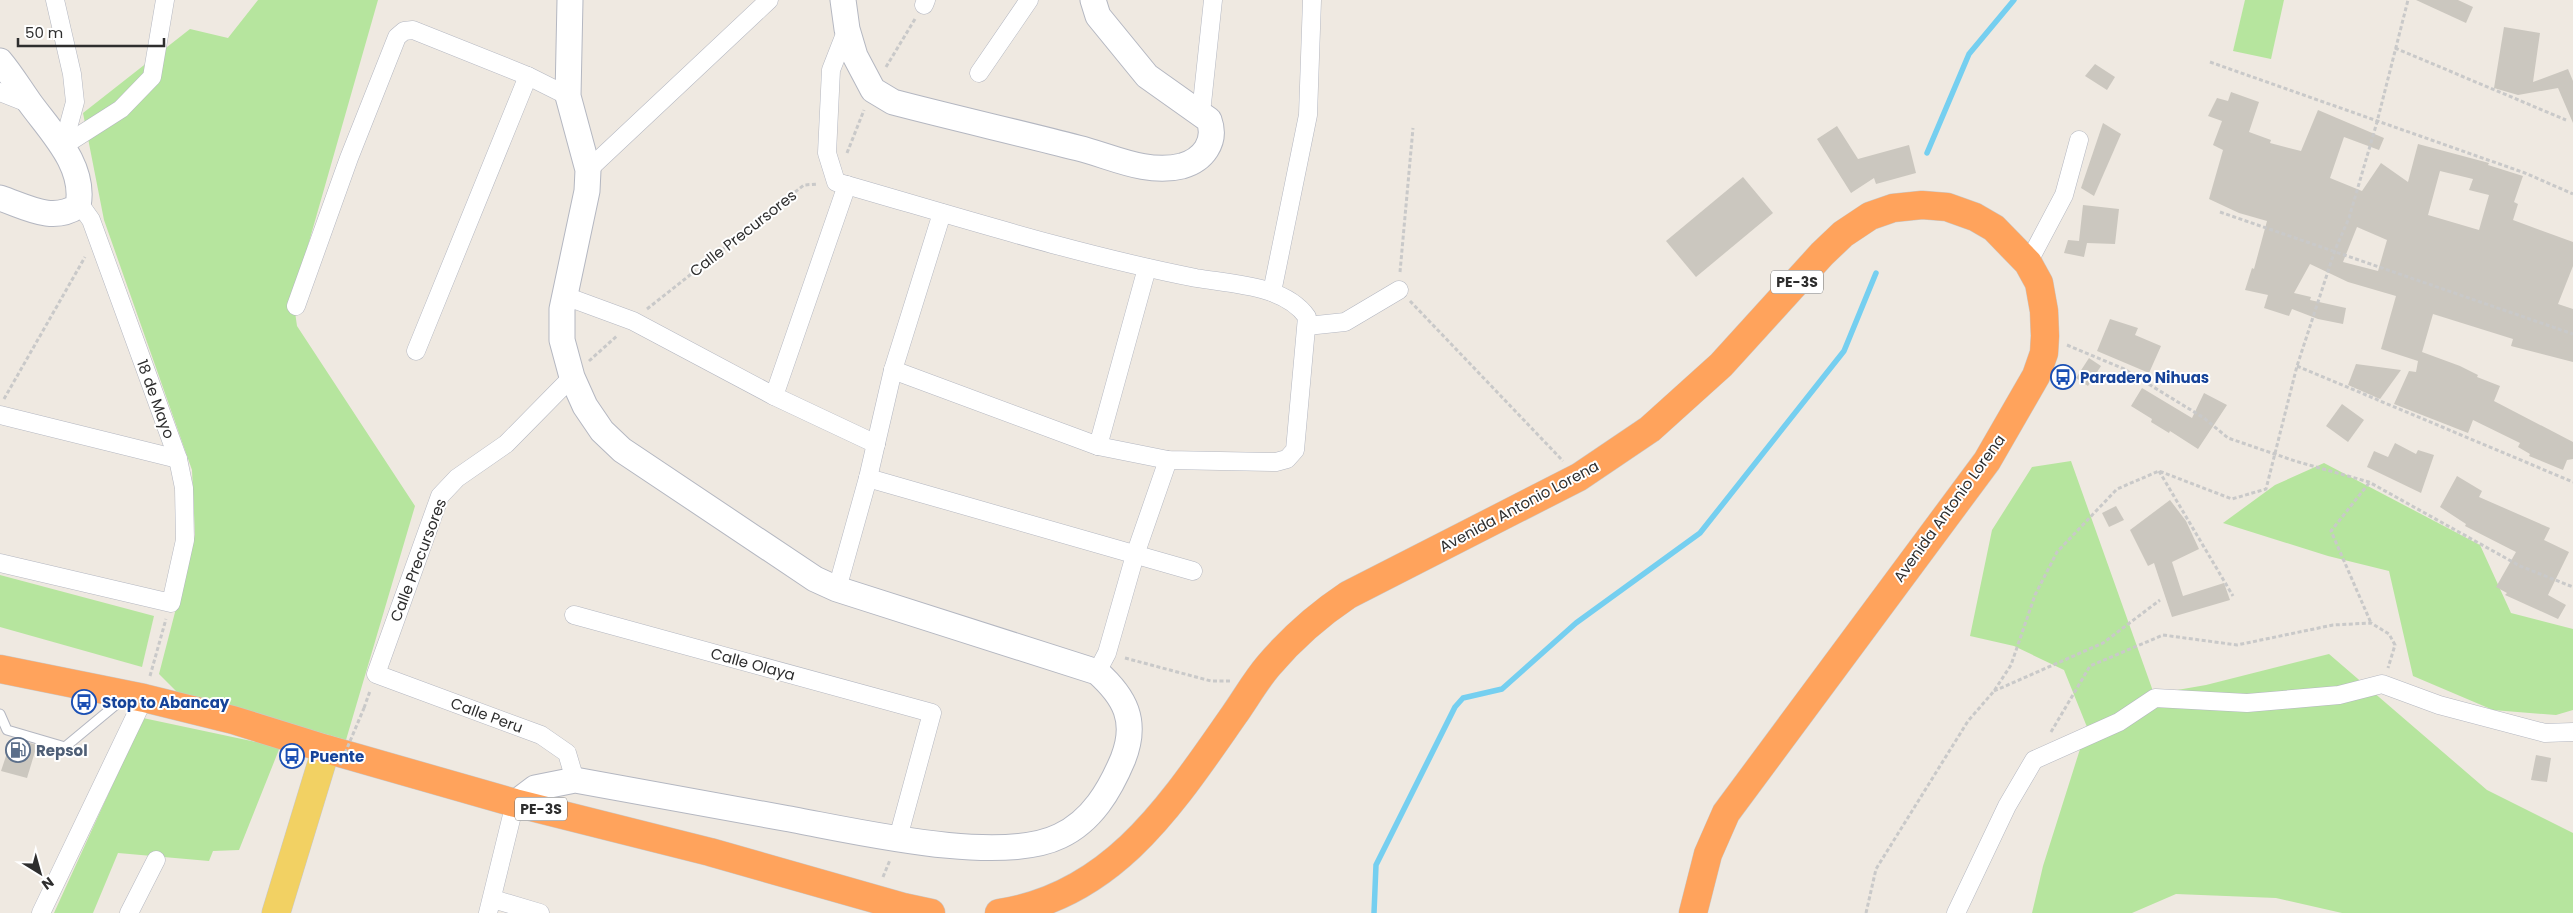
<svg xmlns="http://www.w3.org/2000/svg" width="2573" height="913" font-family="Poppins,sans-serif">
<rect width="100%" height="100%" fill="#efe9e1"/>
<g fill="#b6e59e">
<polygon points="258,0 378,0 293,298 297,326 415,506 346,740 177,692 159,674 195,535 192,470 104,220 83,113 190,29 228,38"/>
<polygon points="2245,0 2284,0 2271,59 2233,51"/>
<polygon points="2071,461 2154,694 2206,685 2329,654 2487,790 2573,833 2573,913 2342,913 2276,898 2176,894 2132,913 2032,913 2043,866 2087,727 2064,670 2014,646 1970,636 1992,530 2032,467"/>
<polygon points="2324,463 2480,545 2511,613 2573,629 2573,710 2556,715 2493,710 2413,676 2389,571 2328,556 2223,523 2275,485"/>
<polygon points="0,575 154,616 142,667 0,627"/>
<polygon points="143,718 280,747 239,850 213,851 209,861 118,853 93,913 54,913"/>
</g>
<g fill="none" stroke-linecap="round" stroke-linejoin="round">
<g stroke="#75cff0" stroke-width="5.5">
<polyline points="1927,153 1969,54 2014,0"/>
<polyline points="1374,913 1376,865 1455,707 1463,698 1502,689 1576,623 1700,533 1844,351 1876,273"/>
</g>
</g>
<g fill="#cbc7bf" fill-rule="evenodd">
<polygon points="2416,0 2458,0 2473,7 2466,23"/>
<polygon points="2504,27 2540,33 2533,82 2568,69 2573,81 2573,123 2558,88 2518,95 2494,88"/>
<polygon points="2095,64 2115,77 2107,90 2085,76"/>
<path d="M2231,92L2259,102L2249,132L2271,140L2270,143L2301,151L2318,110L2384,138L2379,150L2344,137L2330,178L2362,191L2381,163L2408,182L2418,144L2489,163L2488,165L2523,176L2514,202L2518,204L2513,220L2573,242V266L2558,304L2573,309V362L2511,346L2513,339L2433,314L2422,352L2460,366L2478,375L2477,377L2500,386L2494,401L2573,442V459L2567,460L2563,470L2529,456L2530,454L2518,447L2520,443L2473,420L2468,433L2394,404L2409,371L2416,372L2418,361L2381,349L2396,296L2348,282L2310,264L2294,293L2311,297L2310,300L2346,308L2343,324L2318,319L2292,309L2289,316L2264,308L2268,295L2245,290L2252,268L2254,269L2267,221L2239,213L2209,199L2223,150L2213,145L2222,121L2208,116L2217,98L2228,101ZM2440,171L2473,179L2469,190L2489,195L2479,230L2428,215ZM2357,227L2387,240L2378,271L2343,262Z"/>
<polygon points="2103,123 2121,134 2094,196 2081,188"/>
<polygon points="1837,126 1858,159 1909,145 1916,173 1876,184 1874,178 1851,193 1817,139"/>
<polygon points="1743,177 1773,213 1696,277 1666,241"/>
<polygon points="2083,205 2119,209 2115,244 2087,243 2084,257 2064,253 2068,240 2079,241"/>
<polygon points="2110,319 2138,328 2135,335 2161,346 2149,373 2097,351"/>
<polygon points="2089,358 2101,366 2088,386 2076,378"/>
<polygon points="2356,364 2401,370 2380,399 2348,385"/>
<polygon points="2142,388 2192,418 2204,393 2227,405 2198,449 2170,431 2169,433 2151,422 2152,419 2131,406"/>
<polygon points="2342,404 2364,420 2348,442 2326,426"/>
<polygon points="2395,443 2416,454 2418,450 2434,455 2421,493 2367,467 2374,451 2388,457"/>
<polygon points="2457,476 2482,491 2479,497 2550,528 2544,540 2569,552 2548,595 2566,605 2558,619 2505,595 2507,593 2496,587 2516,552 2465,526 2466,524 2440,507"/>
<polygon points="2170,500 2186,521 2199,549 2172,562 2183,596 2224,583 2230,600 2172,617 2154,563 2148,566 2130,530"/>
<polygon points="2116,506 2124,520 2109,527 2102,513"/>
<polygon points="12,738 37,745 27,778 1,771"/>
<polygon points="2536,755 2551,758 2547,782 2531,780"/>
</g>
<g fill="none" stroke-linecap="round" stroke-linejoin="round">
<defs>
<polyline id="lane" points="0,714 7,730 65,747 124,698"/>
<g id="street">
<polyline points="55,0 72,74 75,102 63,146"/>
<polyline points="924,5 926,0"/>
<path d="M847,29L831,70L827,153L836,182C955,216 1074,254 1196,278C1231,284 1285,285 1307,317L1295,450L1287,459L1276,462L1168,460L1098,446L893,370"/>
<polyline points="979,73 1029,0"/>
<polyline points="0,92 30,104"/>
<polyline points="1201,113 1213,0"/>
<polyline points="63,146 121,109 152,77 165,0"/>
<polyline points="588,170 769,0"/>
<polyline points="2028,263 2064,195 2079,140"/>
<polyline points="1272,292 1308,115 1312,0"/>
<polyline points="565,296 633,321 774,396 876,444"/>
<polyline points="296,306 349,158 397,37 404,31 413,30 528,76 568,96"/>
<polyline points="1307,326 1345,322 1399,290"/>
<polyline points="416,351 528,76"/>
<polyline points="572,377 506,444 457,478 440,496 376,674 541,735 567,753 575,780"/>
<polyline points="774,396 847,185"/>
<polyline points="0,415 178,459"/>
<polyline points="1098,446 1147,268"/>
<polyline points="868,478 1193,571"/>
<polyline points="0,563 171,603 185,540 184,488 178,459 91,220 79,203"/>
<polyline points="837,589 868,478 893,370 942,213"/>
<polyline points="574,615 932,713 898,838"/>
<polyline points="1097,672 1107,653 1135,555 1168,460"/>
<polyline points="493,899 540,913"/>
<polyline points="41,913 144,698"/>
<polyline points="129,913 156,860"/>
<polyline points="488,913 515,803"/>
<polyline points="1956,913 2007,806 2034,760 2119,722 2155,698 2247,703 2339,695 2382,684 2439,705 2545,733 2573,732"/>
</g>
<g id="secondary">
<path d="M843,0L847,29L855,56L873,90L893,102C954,118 1016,132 1078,148C1111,156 1146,175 1182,166C1203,160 1217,142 1209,120L1147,76L1098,16L1093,0"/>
<path d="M0,61C11,74 20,89 30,103C51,132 86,166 78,206C52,223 27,207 0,198"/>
<path d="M515,803L535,788L575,780C645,793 715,805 784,818C852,830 999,866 1060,836C1092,821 1110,790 1123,759C1138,721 1125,697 1097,672L837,589L815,579L622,450L602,431L585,406L572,377L562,340V309L587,191L588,170L568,96L570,0"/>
</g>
<polyline id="primary" points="276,913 326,749"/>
<g id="highway">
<polyline points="0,669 144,698 233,720 326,749 515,803 710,852 903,907 931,913"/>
<path d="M999,913C1114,896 1173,802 1234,715C1246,698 1256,680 1269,665C1292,638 1318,615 1348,595L1579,477L1650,429L1721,365L1822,254L1843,234L1870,216L1893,208L1922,205L1947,207L1975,217L1994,228L2028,263L2039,283L2044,311L2045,336L2044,353L2036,376L1987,461L1726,813L1708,854L1693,913"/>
</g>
</defs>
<use href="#lane" stroke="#b4b7c1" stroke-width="11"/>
<use href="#street" stroke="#b4b7c1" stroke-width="19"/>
<use href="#secondary" stroke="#b4b7c1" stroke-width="27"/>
<use href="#primary" stroke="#c9c9c9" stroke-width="29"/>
<use href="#highway" stroke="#c9c9c9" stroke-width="29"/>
<g stroke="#c9c9c9" stroke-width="3" stroke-dasharray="4 2.5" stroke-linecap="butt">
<polyline points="2395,48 2566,120"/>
<polyline points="2210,62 2525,173 2573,194"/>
<polyline points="886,67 915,19"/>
<polyline points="847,153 864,110"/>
<polyline points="2220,212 2573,334"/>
<polyline points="1400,272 1413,128"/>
<polyline points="1410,301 1563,461"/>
<polyline points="647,309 804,185 818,184"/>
<polyline points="2067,345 2124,369 2204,418 2228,438 2295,461 2369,482 2520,566 2573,587"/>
<polyline points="589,361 618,335"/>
<polyline points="2297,366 2573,482"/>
<polyline points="4,399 85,257"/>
<polyline points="2159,471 2233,596"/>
<polyline points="2369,483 2331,531 2371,623"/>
<polyline points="1125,658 1211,681 1230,681"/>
<polyline points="150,676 166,619"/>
<polyline points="1994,691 2103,643 2160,600"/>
<polyline points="364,708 370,691"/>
<polyline points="2051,732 2090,666 2163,635 2237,645 2333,625 2371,623 2389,634 2395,645 2388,668"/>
<polyline points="883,877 890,860"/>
<polyline points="1866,913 1876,869 1968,721 1994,691 2011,665 2035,595 2057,552 2117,489 2159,471 2232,499 2266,489 2297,366 2335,250 2349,218 2377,122 2408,0"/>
</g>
<use href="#lane" stroke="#fff" stroke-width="9"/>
<use href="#street" stroke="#fff" stroke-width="18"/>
<use href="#secondary" stroke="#fff" stroke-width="25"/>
<use href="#primary" stroke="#f2d163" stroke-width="28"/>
<use href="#highway" stroke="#ffa35c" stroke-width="28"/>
<polyline stroke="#c9c9c9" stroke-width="3" stroke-dasharray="4 2.5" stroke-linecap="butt" points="340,765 364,708"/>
</g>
<defs>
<symbol id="bus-ring" viewBox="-11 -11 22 22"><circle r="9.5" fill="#fff" stroke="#1a4fb4" stroke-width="1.5"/><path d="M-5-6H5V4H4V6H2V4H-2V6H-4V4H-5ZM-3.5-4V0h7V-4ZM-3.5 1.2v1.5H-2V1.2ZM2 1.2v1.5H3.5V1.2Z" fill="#1a4fb4"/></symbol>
<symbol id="fuel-ring" viewBox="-11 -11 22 22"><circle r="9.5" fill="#fff" stroke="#5c6f8a" stroke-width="1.5"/><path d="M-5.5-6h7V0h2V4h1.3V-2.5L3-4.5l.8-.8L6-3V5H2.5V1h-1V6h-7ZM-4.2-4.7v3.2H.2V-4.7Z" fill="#5c6f8a"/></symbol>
</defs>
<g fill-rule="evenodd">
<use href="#bus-ring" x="2049" y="363" width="28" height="28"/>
<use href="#bus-ring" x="70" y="688" width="28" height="28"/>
<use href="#fuel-ring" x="4" y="736" width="28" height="28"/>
<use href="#bus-ring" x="278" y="742" width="28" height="28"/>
</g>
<g text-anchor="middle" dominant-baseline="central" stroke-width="4" stroke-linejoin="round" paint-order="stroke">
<g fill="#fff" stroke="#6d6d6d" stroke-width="1">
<rect x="1771" y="270.5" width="52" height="23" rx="4"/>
<rect x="515" y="797.5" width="52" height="23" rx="4"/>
</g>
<g font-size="14" font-weight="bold" fill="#2e2e2e">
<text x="1797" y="282">PE-3S</text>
<text x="541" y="809">PE-3S</text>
</g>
<g font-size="15" fill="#2e2e2e" stroke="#fff">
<text transform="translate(743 233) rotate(-38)">Calle Precursores</text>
<text transform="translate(156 399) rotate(70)">18 de Mayo</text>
<text transform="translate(1519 506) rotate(-28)">Avenida Antonio Lorena</text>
<text transform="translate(1949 508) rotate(-54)">Avenida Antonio Lorena</text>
<text transform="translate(418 560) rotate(-69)">Calle Precursores</text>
<text transform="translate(753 664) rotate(15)">Calle Olaya</text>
<text transform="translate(487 715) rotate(20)">Calle Peru</text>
</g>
<g font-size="15" font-weight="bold" fill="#164399" stroke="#fff" text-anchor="start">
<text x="2080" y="377">Paradero Nihuas</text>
<text x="102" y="702">Stop to Abancay</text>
<text x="310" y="756">Puente</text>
</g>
<g font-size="15" font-weight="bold" fill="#4e5e75" stroke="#fff" text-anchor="start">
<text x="36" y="750">Repsol</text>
</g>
</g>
<g transform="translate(40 873) rotate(143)" stroke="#ffffff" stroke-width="4" paint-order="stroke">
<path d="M0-4L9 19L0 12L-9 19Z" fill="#2e2e2e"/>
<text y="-8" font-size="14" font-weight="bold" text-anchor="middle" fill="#2e2e2e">N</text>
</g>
<path d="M18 38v8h146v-8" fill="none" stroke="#2e2e2e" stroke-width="2.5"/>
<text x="25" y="38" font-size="15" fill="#2e2e2e" stroke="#ffffff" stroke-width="4" paint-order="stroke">50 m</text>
</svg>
